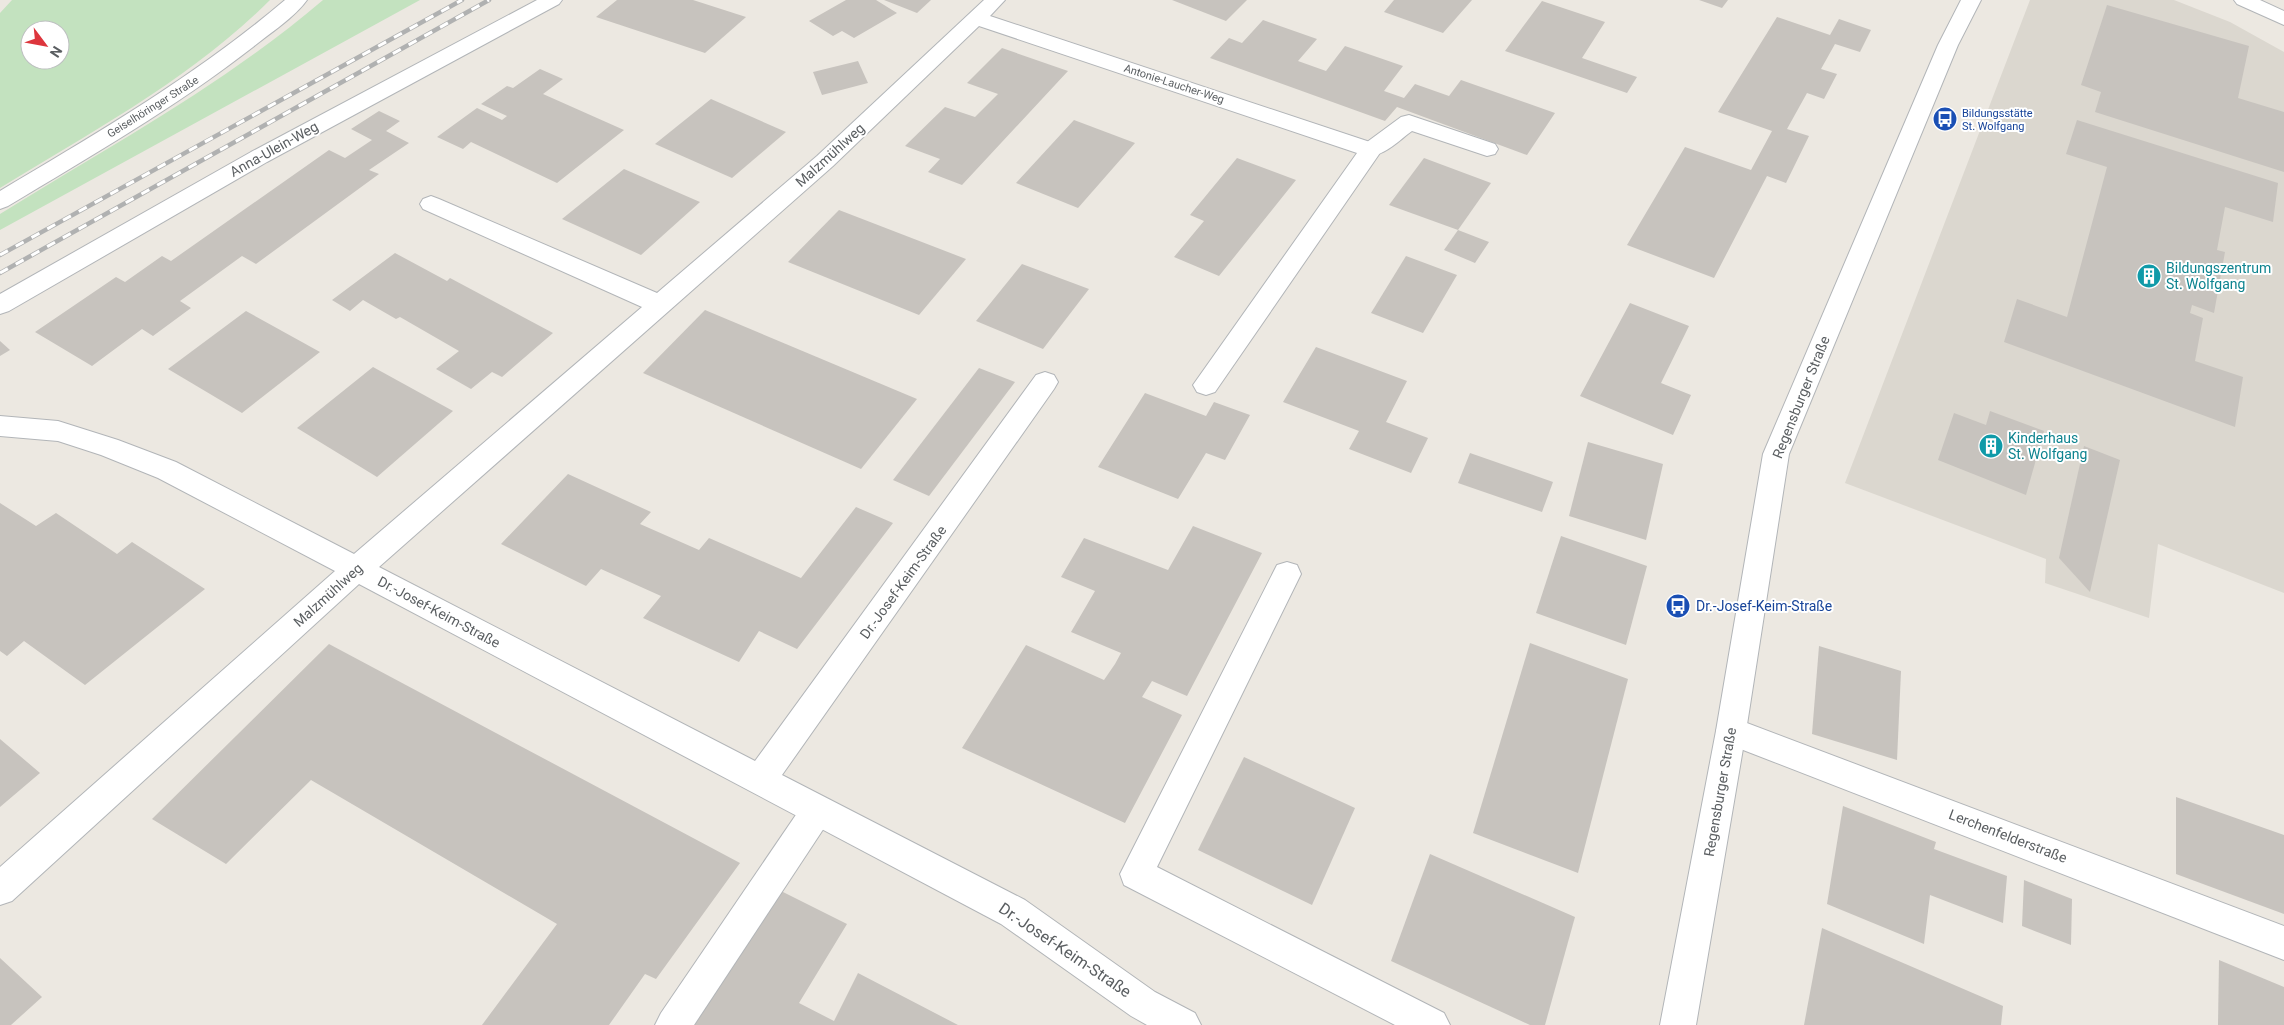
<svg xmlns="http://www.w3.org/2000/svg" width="2284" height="1025" font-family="Roboto,sans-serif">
<rect width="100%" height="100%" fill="#ece8e1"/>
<polygon fill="#dbd7cf" points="2030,0 2174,0 2230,22 2284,52 2284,593 2158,544 2149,618 2045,583 2046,559 1845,483"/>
<g fill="#c3e2bf" fill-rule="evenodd">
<path d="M12,0H270C192,78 93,131 0,188V13ZM30,30H60V60H30Z"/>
<path d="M323,0H420L0,230V214C110,146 225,84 323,0Z"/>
</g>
<g fill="#c7c3be">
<polygon points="617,0 693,0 746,17 705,53 596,17"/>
<polygon points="846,0 876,0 897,13 854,38 842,31 833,36 809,21"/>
<polygon points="884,0 931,0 917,13"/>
<polygon points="1172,0 1247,0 1226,21"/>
<polygon points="1394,0 1472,0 1443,33 1384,12"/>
<polygon points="1699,0 1728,0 1722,8"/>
<polygon points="1542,1 1605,22 1582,58 1637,77 1627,93 1505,51"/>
<polygon points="2107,5 2249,46 2238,98 2284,112 2284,172 2095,112 2101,92 2081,85"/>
<polygon points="1777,17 1830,35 1839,19 1871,30 1860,52 1835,44 1821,69 1837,74 1824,99 1807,93 1787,129 1809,136 1786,183 1767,176 1714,278 1627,245 1685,147 1751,170 1772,131 1718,112"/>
<polygon points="1263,20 1317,39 1298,61 1326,71 1345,46 1403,66 1384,91 1404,98 1415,84 1449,96 1461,80 1555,113 1527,155 1397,107 1385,121 1210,58 1229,38 1242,43"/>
<polygon points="1002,48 1068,71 962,185 928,172 940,159 905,146 945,107 975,117 998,94 967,83"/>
<polygon points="858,61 868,83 822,95 813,72"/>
<polygon points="540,69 563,79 543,94 624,130 557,183 471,142 463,149 437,137 477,108 502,120 507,116 481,104 507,86 513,88"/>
<polygon points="711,99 786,132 732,178 655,144"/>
<polygon points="379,111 400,121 386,131 409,143 369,170 379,174 256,264 242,256 180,301 191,308 153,336 142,329 92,366 35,332 116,277 125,282 162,256 171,261 329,150 345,158 372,140 351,129"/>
<polygon points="1074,120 1135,143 1078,208 1016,183"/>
<polygon points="2077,120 2278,183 2273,222 2225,207 2217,250 2225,252 2214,313 2192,305 2190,313 2203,318 2195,361 2243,377 2235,427 2004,342 2017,299 2067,317 2107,167 2066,154"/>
<polygon points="1237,158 1296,180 1219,276 1174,257 1204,221 1190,215"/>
<polygon points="1424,158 1491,183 1458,230 1389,205"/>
<polygon points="624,169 700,202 641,255 562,219"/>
<polygon points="839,210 966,259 919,315 788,262"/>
<polygon points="1458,230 1489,242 1475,263 1444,250"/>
<polygon points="395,253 447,281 450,278 553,333 502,377 492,372 471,389 436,369 459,351 400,317 396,319 363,300 350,311 332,300"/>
<polygon points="1406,256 1457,275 1423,333 1371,313"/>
<polygon points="1022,264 1089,289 1043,349 976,321"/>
<polygon points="1630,303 1689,326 1661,383 1691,395 1673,435 1580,396"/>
<polygon points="705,310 917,399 861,469 643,373"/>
<polygon points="246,311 320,352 242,413 168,369"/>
<polygon points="0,341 10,350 0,356"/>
<polygon points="1316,347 1407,381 1386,422 1428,438 1411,473 1349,449 1359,431 1283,402"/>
<polygon points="373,367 453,411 377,477 297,428"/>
<polygon points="979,368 1015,382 929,496 893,480"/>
<polygon points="1145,393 1206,416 1214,402 1250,415 1225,460 1206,453 1178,499 1098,467"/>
<polygon points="1990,411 2044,431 2026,495 1938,460 1954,413 1986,425"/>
<polygon points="1588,442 1663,464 1646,540 1569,516"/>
<polygon points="2084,446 2120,460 2090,592 2059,558"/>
<polygon points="1470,453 1553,482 1542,512 1458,483"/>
<polygon points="568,474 651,512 640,524 699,550 709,538 801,578 856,507 893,523 797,649 759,631 739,662 643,618 661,596 601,569 586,586 501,544"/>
<polygon points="0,503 36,526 56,513 117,554 132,542 205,589 85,685 24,641 7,656 0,651"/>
<polygon points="1193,526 1262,553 1187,696 1152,681 1142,697 1182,715 1125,823 962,748 1026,645 1104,680 1115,664 1121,653 1071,632 1095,591 1061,577 1084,538 1168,570"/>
<polygon points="1561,536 1647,566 1626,645 1536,613"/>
<polygon points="1530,643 1628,679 1578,873 1473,833"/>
<polygon points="329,644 740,863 656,979 645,974 609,1025 482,1025 557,924 311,780 226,864 152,819"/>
<polygon points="1819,646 1901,671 1897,760 1812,734"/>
<polygon points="0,739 40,773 0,807"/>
<polygon points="1244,757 1355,808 1312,905 1198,850"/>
<polygon points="2176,797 2284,835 2284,914 2176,874"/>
<polygon points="1843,806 1936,842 1934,849 2007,876 2003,923 1930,895 1924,944 1827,904"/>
<polygon points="1430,854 1575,917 1545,1025 1530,1025 1391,961"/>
<polygon points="2024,880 2072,899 2071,945 2022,926"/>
<polygon points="781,891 847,924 799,1003 834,1021 858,973 958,1025 694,1025"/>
<polygon points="1822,928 2003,1006 2001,1025 1804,1025"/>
<polygon points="0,958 42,997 11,1025 0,1025"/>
<polygon points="2219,960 2284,987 2284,1025 2218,1025"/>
</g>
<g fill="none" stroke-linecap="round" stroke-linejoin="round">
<defs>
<g id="service">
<path d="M1409,115L1495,144L1498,149L1495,154L1487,156L1412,131C1398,141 1381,160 1363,155L1360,150L1363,145L1401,117Z"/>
<polygon points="1287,562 1297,565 1301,574 1157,867 1444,1013 1450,1025 1395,1025 1124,885 1120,874 1277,565"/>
<polygon points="817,796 828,800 833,811 828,822 694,1025 655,1025 661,1013 806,800"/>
</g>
<g id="minor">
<path d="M285,0H307C295,17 269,34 253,47C176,107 91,156 8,206L0,209V191C99,132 197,75 285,0Z"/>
<polygon points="537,0 562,0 559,4 267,162 9,311 0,314 0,294 251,152"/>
<polygon points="984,0 1005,0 990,16 1379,145 1382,150 1215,392 1206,395 1197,392 1193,385 1357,153 979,26 833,166 379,567 755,761 1036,375 1045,372 1054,375 1058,382 1054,389 782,775 1025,900 1155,992 1195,1013 1201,1025 1147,1025 1131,1016 1001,924 359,584 12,901 0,905 0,867 335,571 158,478 101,455 58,441 0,436 0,416 58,421 118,440 176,462 354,554 642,307 423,209 420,204 423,199 431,196 439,199 657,293 817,156"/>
<polygon points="2234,0 2260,0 2284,11 2284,25 2237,4"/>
<polygon points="1731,717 2284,926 2284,960 1720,741 1716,731 1720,721"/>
</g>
<polygon id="tertiary" points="1961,0 1981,0 1958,45 1789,454 1746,731 1696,1025 1660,1025 1716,731 1763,454 1938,45"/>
</defs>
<use href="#service" stroke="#b2b5b8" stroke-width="2"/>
<use href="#minor" stroke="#b2b5b8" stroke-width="2"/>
<use href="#tertiary" stroke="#b2b5b8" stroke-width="2"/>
<use href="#service" fill="#fff" fill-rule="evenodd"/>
<use href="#minor" fill="#fff" fill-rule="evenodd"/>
<use href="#tertiary" fill="#fff" fill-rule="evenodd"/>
<defs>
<g id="rail">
<polyline points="0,255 462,0"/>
<polyline points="0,273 489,0"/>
</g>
</defs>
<use href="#rail" stroke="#b0b1b1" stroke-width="4.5"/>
<use href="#rail" stroke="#fff" stroke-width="3" stroke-dasharray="9" stroke-linecap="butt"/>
</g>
<defs>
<symbol id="bus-disc" viewBox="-11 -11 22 22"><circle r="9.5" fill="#1a4fb4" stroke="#fff"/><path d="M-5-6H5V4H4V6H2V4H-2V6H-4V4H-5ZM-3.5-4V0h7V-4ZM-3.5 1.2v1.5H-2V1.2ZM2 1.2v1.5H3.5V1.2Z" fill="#fff"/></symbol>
<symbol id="building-disc" viewBox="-11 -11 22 22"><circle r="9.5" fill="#0f9aa8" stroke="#fff"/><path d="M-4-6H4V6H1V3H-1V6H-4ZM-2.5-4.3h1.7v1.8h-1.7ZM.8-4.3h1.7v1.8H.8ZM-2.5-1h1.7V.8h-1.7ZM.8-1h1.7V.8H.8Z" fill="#fff"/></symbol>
</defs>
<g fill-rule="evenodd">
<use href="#bus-disc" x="1931" y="105" width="28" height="28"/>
<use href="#building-disc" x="2135" y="262" width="28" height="28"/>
<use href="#building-disc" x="1977" y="432" width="28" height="28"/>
<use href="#bus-disc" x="1664" y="592" width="28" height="28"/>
</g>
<g text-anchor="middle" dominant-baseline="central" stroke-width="4" stroke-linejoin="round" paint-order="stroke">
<g font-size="11" fill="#5a5e61" stroke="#fff">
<text transform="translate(1174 84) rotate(18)">Antonie-Laucher-Weg</text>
<text transform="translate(153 107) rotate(-32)">Geiselhöringer Straße</text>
</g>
<g font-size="11" fill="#164399" stroke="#fff" text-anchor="start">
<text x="1962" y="113">Bildungsstätte<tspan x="1962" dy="13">St. Wolfgang</tspan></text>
</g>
<g font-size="14" fill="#5a5e61" stroke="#fff">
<text transform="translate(274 149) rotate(-29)">Anna-Ulein-Weg</text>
<text transform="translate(830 155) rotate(-42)">Malzmühlweg</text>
<text transform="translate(1801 397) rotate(-68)">Regensburger Straße</text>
<text transform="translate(903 582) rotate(-54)">Dr.-Josef-Keim-Straße</text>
<text transform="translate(328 595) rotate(-42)">Malzmühlweg</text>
<text transform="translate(439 612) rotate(28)">Dr.-Josef-Keim-Straße</text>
<text transform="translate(1720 792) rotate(-80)">Regensburger Straße</text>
<text transform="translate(2008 836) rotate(21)">Lerchenfelderstraße</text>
</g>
<g font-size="14" fill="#0d838f" stroke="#fff" text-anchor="start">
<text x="2166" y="268">Bildungszentrum<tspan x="2166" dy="16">St. Wolfgang</tspan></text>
<text x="2008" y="438">Kinderhaus<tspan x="2008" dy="16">St. Wolfgang</tspan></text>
</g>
<g font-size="14" fill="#164399" stroke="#fff" text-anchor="start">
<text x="1696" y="606">Dr.-Josef-Keim-Straße</text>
</g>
<g font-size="16" fill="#5a5e61" stroke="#fff">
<text transform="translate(1065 950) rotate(34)">Dr.-Josef-Keim-Straße</text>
</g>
</g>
<g transform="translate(45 45) rotate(122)"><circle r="24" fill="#ffffff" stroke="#bdbfc0"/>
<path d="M0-4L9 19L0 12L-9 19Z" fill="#dd363d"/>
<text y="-8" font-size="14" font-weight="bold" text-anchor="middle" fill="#5a5e61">N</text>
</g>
</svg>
